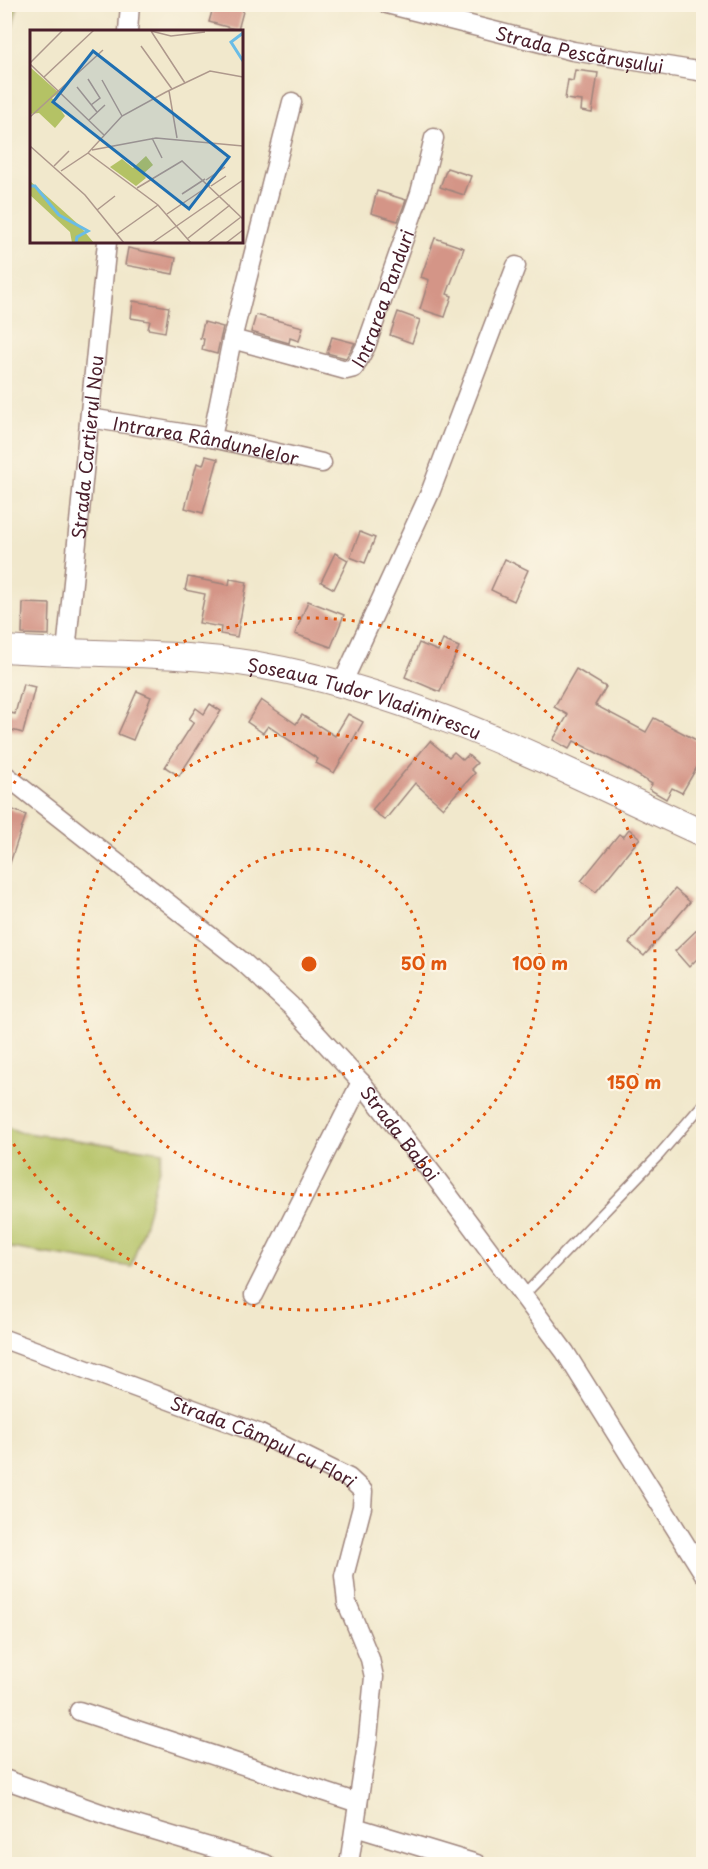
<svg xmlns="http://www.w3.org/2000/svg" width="708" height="1869" font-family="'Playpen Sans',sans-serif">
<rect width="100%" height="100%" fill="#fcf5e5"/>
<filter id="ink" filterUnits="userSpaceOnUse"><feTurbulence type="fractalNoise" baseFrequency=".0167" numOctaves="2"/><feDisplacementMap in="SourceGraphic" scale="12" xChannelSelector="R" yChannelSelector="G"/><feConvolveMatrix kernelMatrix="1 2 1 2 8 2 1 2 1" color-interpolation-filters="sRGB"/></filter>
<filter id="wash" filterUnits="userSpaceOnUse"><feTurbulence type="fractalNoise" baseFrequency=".008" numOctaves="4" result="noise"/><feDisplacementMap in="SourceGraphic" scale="24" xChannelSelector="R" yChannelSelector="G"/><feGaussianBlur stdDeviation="1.35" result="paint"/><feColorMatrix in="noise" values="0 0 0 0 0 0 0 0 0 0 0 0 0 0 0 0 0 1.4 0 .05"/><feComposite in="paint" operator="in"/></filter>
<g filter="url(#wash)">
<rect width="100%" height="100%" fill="#f1e8cc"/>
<g fill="#b4c265" stroke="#7f7048" stroke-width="1.5">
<polygon points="5,4 18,5 5,54 4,5"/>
<polygon points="5,1126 19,1132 163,1152 146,1220 131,1267 5,1247"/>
</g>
<g id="blocks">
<g fill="#d49587">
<polygon points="214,4 245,4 238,30 209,22"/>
<polygon points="575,70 598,73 592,113 581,111 582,101 565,99 568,80 573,81"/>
<polygon points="447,168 471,176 464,195 440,187"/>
<polygon points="377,191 406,200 398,221 371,213"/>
<polygon points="435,238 464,248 447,294 452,296 445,317 420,309 429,280 421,277"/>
<polygon points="128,248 176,258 173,274 125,265"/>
<polygon points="133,301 169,307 165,332 148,329 150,321 131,318"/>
<polygon points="398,312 420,320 412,343 390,335"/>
<polygon points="256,315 303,327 299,341 290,338 289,343 251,332"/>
<polygon points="204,322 223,327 217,354 202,350 204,339 200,338"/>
<polygon points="332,337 355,343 346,358 327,353"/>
<polygon points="206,456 218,459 203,513 185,508 197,463 203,465"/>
<polygon points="360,532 375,538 365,563 350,557"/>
<polygon points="335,553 348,560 334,589 321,582"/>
<polygon points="505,559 528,570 514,601 491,590"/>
<polygon points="188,577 229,585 230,579 247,582 237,637 220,634 221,627 199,623 205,594 185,590"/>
<polygon points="308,601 344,615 331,647 295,634"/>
<polygon points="23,603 50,604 49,635 22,634"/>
<polygon points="443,640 459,647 440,692 405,677 419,643 438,651"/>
<polygon points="576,669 606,687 595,705 646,732 654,718 704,744 704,755 682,793 672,788 666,799 649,789 652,784 626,768 574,741 569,749 553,740 568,715 554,707"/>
<polygon points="23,684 35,687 23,733 4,728 6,712 15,714"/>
<polygon points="137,691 151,697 133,740 118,734"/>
<polygon points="261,700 296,724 302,715 335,736 348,714 363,722 334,773 316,763 318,759 268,726 263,733 247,722"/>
<polygon points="210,704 221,711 179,776 165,767 194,722 189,719 196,708 204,714"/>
<polygon points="430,741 449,757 454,752 463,760 468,755 477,763 471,769 475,773 443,808 415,783 385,820 372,810"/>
<polygon points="8,808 26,815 7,872 4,872 4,819"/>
<polygon points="629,829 640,838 596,892 581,881 619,834 623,837"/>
<polygon points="675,889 690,902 644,956 629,943"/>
<polygon points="704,923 704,952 689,967 675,951"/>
</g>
</g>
</g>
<g filter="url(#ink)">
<use href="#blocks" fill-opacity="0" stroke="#9e847c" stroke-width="1.5"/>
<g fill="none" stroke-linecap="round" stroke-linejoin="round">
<defs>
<polyline id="lane" points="524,1295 658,1156 704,1103"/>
<g id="street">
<path id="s1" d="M387,4L573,51L704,72"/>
<polyline points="128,32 130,4"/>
<path id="s2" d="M232,339L346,370L354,368L366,346L420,193L434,138"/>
<path id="s3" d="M90,418L212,438L322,463"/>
<polyline points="212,438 232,339 292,102"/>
<path id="s4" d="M66,652L107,242"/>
<polyline points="342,684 430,493 516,266"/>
<path id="s5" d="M4,774L243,962L291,1006L361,1082L435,1177L565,1352L704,1574"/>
<polyline points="254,1295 361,1082"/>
<path id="s6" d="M4,1339L258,1433L349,1478L363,1491L362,1507L344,1576L347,1603L370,1659L374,1677L368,1738L349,1864"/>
<polyline points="79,1711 358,1803"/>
<polyline points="4,1779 123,1821 266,1864"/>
<polyline points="355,1827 477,1864"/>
</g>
<g id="secondary">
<path id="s7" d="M4,649C89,655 175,651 258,665C417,693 559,768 704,834"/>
</g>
</defs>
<use href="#lane" stroke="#9e847c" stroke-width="12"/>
<use href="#street" stroke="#9e847c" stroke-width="21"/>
<use href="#secondary" stroke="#9e847c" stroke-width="28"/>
<use href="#lane" stroke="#fff" stroke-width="9"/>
<use href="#street" stroke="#fff" stroke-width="18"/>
<use href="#secondary" stroke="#fff" stroke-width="26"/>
</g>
</g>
<g fill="none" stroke="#e0560e" stroke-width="3" stroke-dasharray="3 6">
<circle cx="309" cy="964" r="115"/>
<circle cx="309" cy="964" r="231"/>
<path d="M5 799A346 346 0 1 1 5 1129"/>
</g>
<g text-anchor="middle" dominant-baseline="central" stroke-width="4.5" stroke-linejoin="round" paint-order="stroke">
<g font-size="18" fill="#4a1f2b" stroke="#fcf5e5">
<text stroke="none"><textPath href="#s1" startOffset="198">Strada Pescărușului</textPath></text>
<text stroke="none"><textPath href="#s2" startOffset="202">Intrarea Panduri</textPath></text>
<text stroke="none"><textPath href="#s3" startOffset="118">Intrarea Rândunelelor</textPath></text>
<text stroke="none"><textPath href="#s4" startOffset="206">Strada Cartierul Nou</textPath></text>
<text stroke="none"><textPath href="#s7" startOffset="366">Șoseaua Tudor Vladimirescu</textPath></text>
<text stroke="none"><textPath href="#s5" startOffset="537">Strada Baboi</textPath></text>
<text stroke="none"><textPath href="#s6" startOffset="279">Strada Câmpul cu Flori</textPath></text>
</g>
</g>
<g transform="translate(30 30)">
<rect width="213" height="213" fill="#f1e8cc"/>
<path d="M0,37L29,63L22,68L35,86L25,98L9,83L0,84ZM116,126L123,135L113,144L116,148L106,156L80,137L92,129L103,138ZM0,151L49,195L64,213H42L40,202L0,165Z" fill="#b4c265"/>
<path fill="none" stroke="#6abce6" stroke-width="3" d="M213,3L201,12L213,31M0,156H5L29,185L58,201L47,207L46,213"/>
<path fill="none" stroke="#ae988c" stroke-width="1.5" d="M121,1L155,53M121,1L141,6L175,2M111,16L142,59M0,33L33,0M0,34L74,105M14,47L64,0M58,49L70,68L61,75M72,50L92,86M47,57L67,82M139,61L147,108M0,87L73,20M59,90L75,75M122,108L132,128M0,116L55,165L94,213M62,120L126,108L213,116M58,123L128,175L161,213M24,136L39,121M31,141L58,123L92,86L136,62L180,41L213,47M176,150L195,137M181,156L196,146M107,158L152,131L213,189M152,164L175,149M67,180L85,166M137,184L180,155M87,204L128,175M157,209L200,175M122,213L213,150M177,213L211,187M196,213L213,200"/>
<path fill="#1f6fb2" fill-opacity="0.15" stroke="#1f6fb2" stroke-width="3" d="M63,21L199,127L159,179L23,72Z"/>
<rect width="213" height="213" fill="none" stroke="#4a1f2b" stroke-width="3"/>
</g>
<circle cx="309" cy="964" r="9" fill="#e0560e" stroke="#fcf5e5" stroke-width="3"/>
<g font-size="18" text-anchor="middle" font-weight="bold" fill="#e0560e" stroke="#fcf5e5" stroke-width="4.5" stroke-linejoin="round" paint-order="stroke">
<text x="424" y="970">50 m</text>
<text x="540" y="970">100 m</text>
<text x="634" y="1089">150 m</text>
</g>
<rect width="708" height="1869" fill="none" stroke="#fcf5e5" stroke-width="24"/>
</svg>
